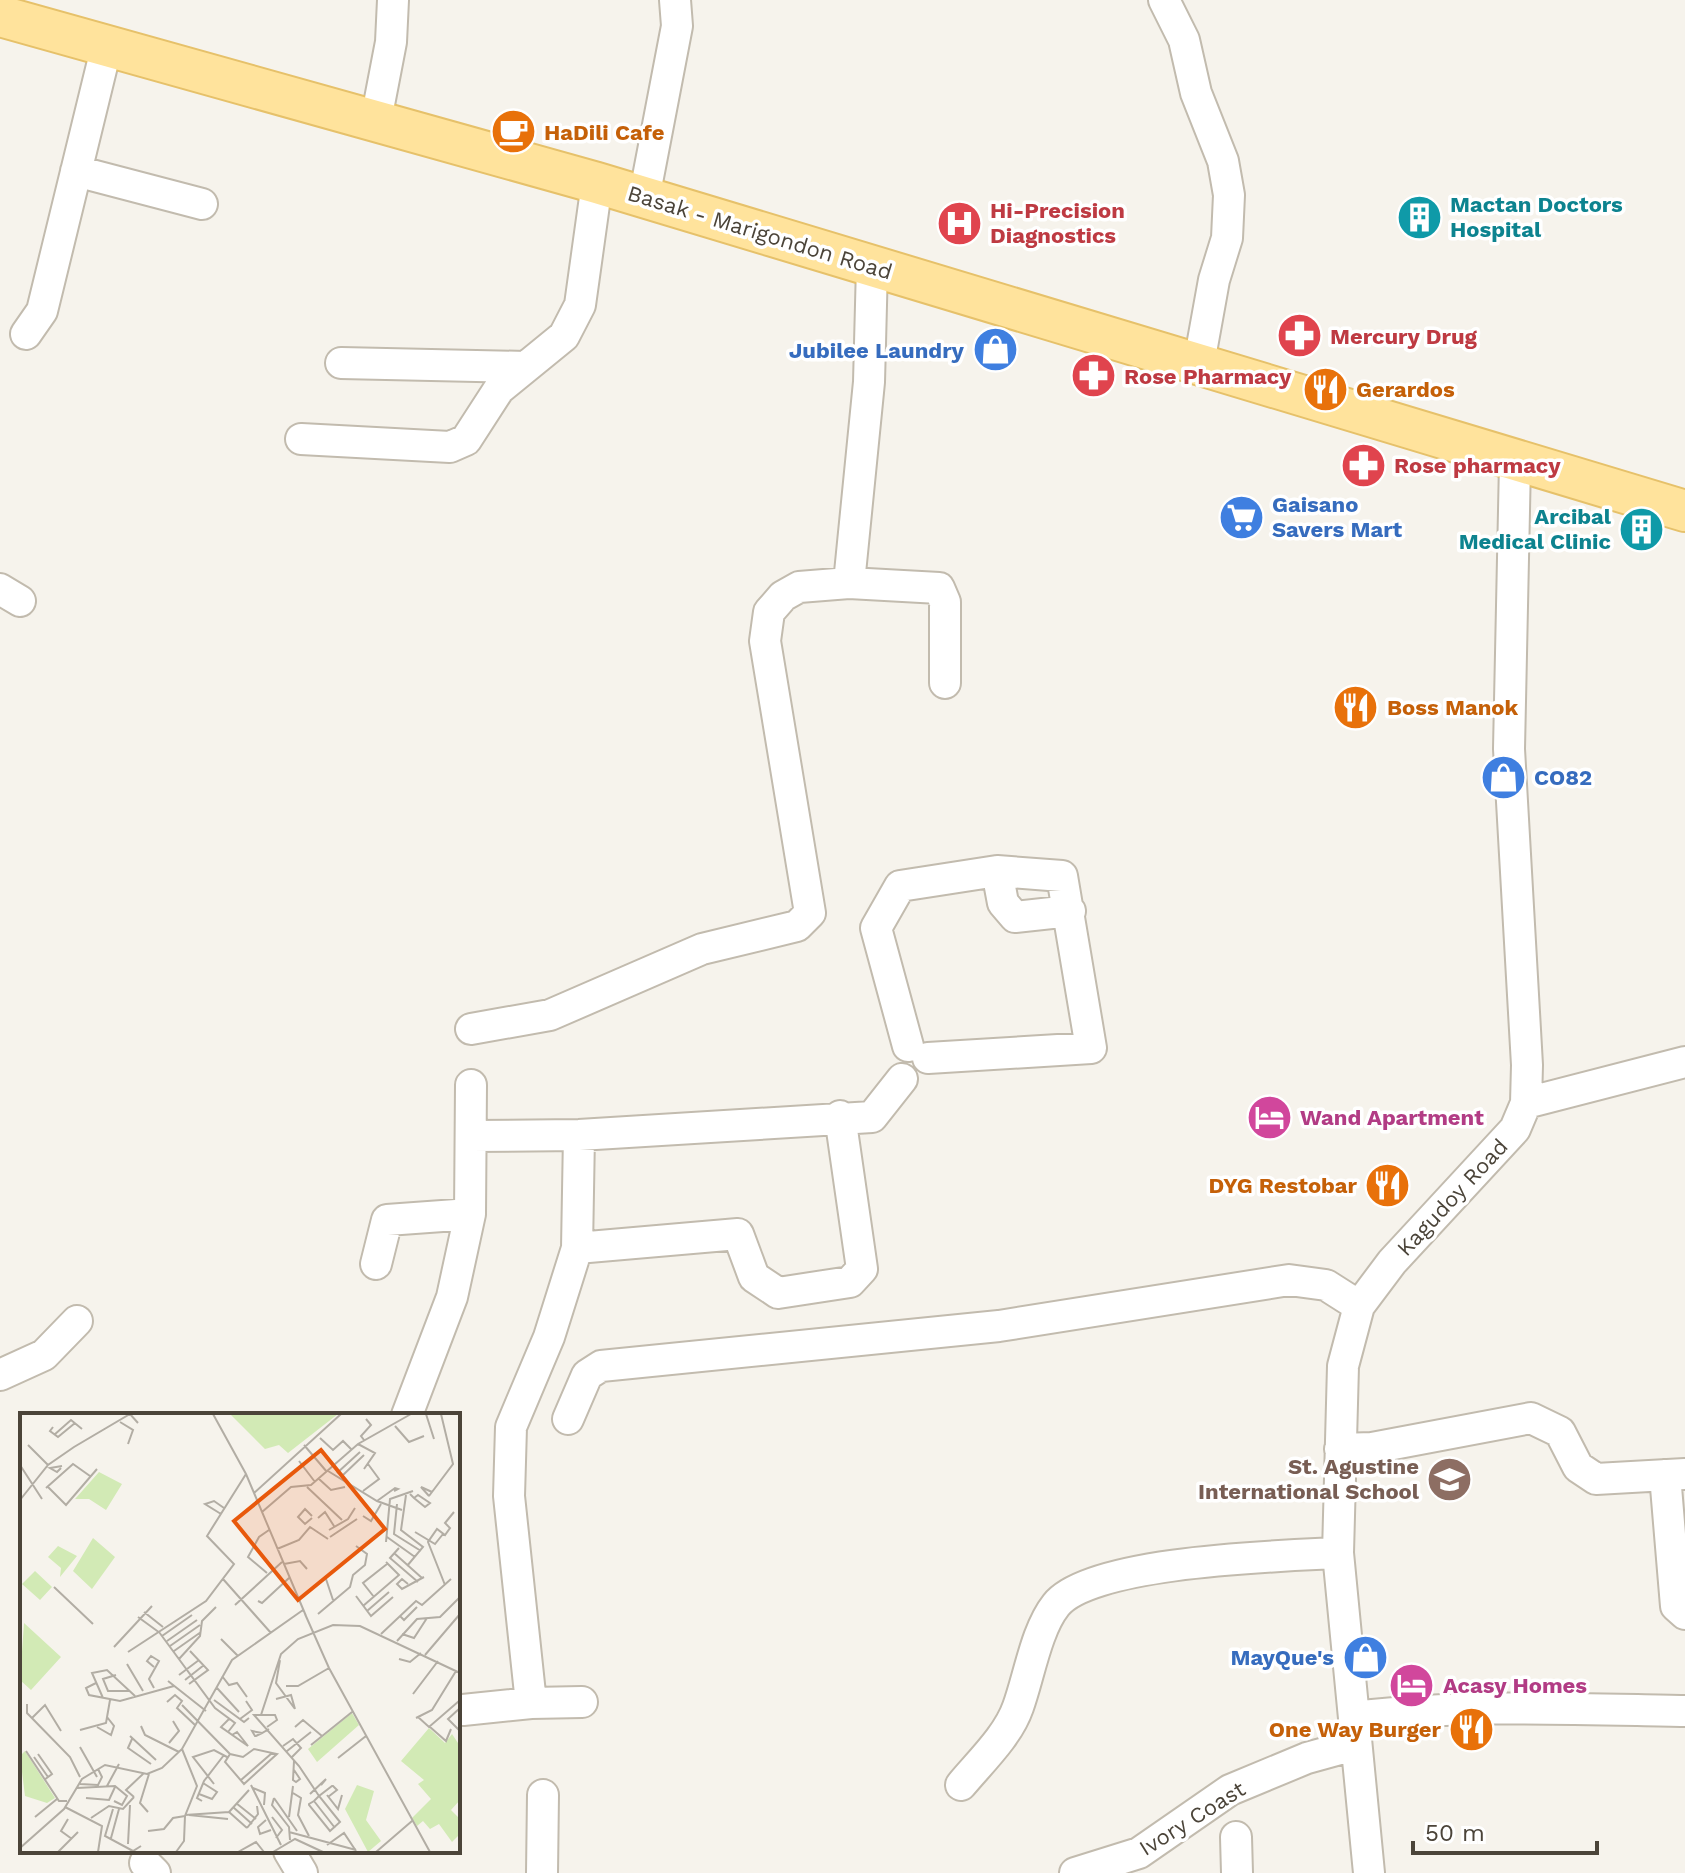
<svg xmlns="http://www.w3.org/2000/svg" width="1685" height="1873" viewBox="0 0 1685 1873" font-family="'Work Sans',sans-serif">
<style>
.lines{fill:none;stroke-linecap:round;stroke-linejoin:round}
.minor-casing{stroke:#c2bbae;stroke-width:34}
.major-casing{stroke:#e6c16a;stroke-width:44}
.minor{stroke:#fff;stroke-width:30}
.major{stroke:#ffe39c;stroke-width:40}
.labels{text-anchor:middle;stroke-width:7;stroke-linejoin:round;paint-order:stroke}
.food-label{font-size:22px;font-weight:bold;fill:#c56008;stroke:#fff;text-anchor:start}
.culture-label{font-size:22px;font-weight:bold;fill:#0d838f;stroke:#fff;text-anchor:start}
.health-label{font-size:22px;font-weight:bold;fill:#be3a42;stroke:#fff;text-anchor:start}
.street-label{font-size:22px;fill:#4b4439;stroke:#fff}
.shop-label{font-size:22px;font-weight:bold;fill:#366cbe;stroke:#fff;text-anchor:end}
.hotel-label{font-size:22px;font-weight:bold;fill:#b23c85;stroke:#fff;text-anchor:start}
.education-label{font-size:22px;font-weight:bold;fill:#785e54;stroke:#fff;text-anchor:end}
.inset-road{fill:none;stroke:#b2ada4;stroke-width:2}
.view{fill:#e8590c;fill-opacity:0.15;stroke:#e8590c;stroke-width:4}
.inset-edge{fill:none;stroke:#4b4439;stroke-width:4}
</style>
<rect width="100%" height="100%" fill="#f6f3ec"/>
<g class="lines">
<defs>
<path id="minor" d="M1164,0L1184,40L1196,93L1223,161L1229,195L1227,238L1214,280L1199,363
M376,120L391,42L393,0
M76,171L202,204
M644,198L677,26L675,0
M26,334L42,311L107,45
M341,363L526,367
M301,439L450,447L466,440L499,389L564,336L580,305L597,183
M849,583L869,382L872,266
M0,589L20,601
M997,871L1003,903L1015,917L1070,911
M471,1029L550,1015L702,949L797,926L810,913L765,641L769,612L783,596L799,587L849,583L939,588L945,602V683
M908,1046L876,928L900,886L997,871L1062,876L1091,1048L928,1058
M1526,1103L1685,1062
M579,1135L577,1248L549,1337L511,1427L509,1496L531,1703L582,1702
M471,1136L579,1135L872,1117L902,1079
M577,1248L738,1234L754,1277L778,1293L850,1282L862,1269L840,1116
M376,1264L387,1220L470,1214
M0,1375L44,1355L77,1321
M407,1415L452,1297L470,1214L471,1085
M568,1419L587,1375L601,1366L999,1326L1289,1280L1326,1285L1359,1306
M1340,1449L1372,1448L1531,1418L1560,1432L1578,1467L1596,1479L1685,1474
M1665,1475L1676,1606L1685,1614
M463,1710L531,1703
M1354,1717C1464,1704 1574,1709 1685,1711
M961,1785C980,1762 1008,1736 1018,1707C1029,1677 1036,1630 1056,1605C1090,1561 1281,1556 1338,1553
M1236,1837L1237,1873
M289,1851L302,1873
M145,1863L155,1873
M542,1873L543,1795
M1075,1873L1139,1853L1230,1790L1307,1758L1354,1745
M1369,1873L1338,1553L1343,1366L1359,1306L1392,1262L1515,1129L1526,1103L1527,1065L1509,749L1515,463"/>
<path id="major" d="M0,16L597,183L1685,511"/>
</defs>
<use href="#minor" class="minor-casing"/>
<use href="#major" class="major-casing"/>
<use href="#minor" class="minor"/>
<use href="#major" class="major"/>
</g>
<defs>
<symbol id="cafe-disc" viewBox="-11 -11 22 22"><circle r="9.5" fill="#e8710a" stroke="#fff"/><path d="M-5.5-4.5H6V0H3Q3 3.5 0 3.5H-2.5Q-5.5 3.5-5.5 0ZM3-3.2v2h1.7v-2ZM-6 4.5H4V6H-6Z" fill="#fff"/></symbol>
<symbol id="building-disc" viewBox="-11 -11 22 22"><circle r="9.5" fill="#0f9aa8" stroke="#fff"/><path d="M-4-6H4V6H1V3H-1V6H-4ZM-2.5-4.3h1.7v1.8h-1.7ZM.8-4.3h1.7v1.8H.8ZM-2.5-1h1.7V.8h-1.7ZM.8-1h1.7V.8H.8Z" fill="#fff"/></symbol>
<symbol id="hospital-disc" viewBox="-11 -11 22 22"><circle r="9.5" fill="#e0444e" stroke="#fff"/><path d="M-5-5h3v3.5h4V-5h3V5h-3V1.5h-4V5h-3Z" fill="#fff"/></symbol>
<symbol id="pharmacy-disc" viewBox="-11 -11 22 22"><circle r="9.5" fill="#e0444e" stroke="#fff"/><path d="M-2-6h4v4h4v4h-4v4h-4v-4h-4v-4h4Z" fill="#fff"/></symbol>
<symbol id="shop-disc" viewBox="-11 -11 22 22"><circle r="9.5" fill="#3f7fe0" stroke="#fff"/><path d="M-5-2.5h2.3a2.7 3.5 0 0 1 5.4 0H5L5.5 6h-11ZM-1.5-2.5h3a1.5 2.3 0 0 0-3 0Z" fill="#fff"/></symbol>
<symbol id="restaurant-disc" viewBox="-11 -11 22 22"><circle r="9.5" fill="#e8710a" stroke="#fff"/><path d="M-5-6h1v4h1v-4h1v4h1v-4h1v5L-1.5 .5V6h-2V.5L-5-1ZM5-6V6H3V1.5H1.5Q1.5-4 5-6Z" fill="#fff"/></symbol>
<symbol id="supermarket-disc" viewBox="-11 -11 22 22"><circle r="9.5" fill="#3f7fe0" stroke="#fff"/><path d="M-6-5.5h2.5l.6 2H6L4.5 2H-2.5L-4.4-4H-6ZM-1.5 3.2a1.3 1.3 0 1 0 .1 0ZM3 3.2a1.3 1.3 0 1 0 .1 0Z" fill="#fff"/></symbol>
<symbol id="hotel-disc" viewBox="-11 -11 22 22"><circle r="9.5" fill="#d1479c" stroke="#fff"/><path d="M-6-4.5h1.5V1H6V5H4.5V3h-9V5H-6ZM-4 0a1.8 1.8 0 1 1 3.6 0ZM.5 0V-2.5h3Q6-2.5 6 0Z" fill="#fff"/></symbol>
<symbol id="school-disc" viewBox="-11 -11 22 22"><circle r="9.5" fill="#8d6e63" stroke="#fff"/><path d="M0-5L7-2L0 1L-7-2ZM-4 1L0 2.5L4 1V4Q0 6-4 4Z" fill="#fff"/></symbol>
</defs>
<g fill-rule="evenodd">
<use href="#cafe-disc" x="488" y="106" width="51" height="51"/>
<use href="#building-disc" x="1394" y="192" width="51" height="51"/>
<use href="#hospital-disc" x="934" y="198" width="51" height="51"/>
<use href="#pharmacy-disc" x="1274" y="310" width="51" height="51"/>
<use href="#shop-disc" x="970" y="324" width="51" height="51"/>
<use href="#pharmacy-disc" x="1068" y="350" width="51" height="51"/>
<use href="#restaurant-disc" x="1300" y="364" width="51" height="51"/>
<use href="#pharmacy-disc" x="1338" y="440" width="51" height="51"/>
<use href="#supermarket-disc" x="1216" y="492" width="51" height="51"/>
<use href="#building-disc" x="1616" y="504" width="51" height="51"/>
<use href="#restaurant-disc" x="1330" y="682" width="51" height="51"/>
<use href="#shop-disc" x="1478" y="752" width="51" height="51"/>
<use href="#hotel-disc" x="1244" y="1092" width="51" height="51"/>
<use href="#restaurant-disc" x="1362" y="1160" width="51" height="51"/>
<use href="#school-disc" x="1424" y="1454" width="51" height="51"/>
<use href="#shop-disc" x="1340" y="1632" width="51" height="51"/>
<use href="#hotel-disc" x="1386" y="1660" width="51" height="51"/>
<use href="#restaurant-disc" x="1446" y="1704" width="51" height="51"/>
</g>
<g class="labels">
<g class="food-label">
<text x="544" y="140">HaDili Cafe</text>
<text x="1356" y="397">Gerardos</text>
<text x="1387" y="715">Boss Manok</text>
<text x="1357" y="1193" text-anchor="end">DYG Restobar</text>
<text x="1441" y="1737" text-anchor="end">One Way Burger</text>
</g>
<g class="culture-label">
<text x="1450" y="212">Mactan Doctors<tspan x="1450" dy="25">Hospital</tspan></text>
<text x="1611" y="524" text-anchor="end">Arcibal<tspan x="1611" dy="25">Medical Clinic</tspan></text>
</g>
<g class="health-label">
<text x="990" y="218">Hi-Precision<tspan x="990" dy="25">Diagnostics</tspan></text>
<text x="1330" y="344">Mercury Drug</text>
<text x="1124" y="384">Rose Pharmacy</text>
<text x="1394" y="473">Rose pharmacy</text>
</g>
<g class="street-label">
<text transform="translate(760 232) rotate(17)" y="8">Basak - Marigondon Road</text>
<text transform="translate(1452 1197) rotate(-47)" y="8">Kagudoy Road</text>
<text transform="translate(1192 1818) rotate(-32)" y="8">Ivory Coast</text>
</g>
<g class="shop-label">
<text x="964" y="358">Jubilee Laundry</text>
<text x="1272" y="512" text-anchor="start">Gaisano<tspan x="1272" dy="25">Savers Mart</tspan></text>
<text x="1534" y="785" text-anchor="start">CO82</text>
<text x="1334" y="1665">MayQue's</text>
</g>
<g class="hotel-label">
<text x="1300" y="1125">Wand Apartment</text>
<text x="1443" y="1693">Acasy Homes</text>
</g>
<g class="education-label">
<text x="1419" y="1474">St. Agustine<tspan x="1419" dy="25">International School</tspan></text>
</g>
</g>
<g transform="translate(20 1413)">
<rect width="440" height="440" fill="#f6f3ec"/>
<path d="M210,1H318L268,40L259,32L245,36ZM79,59L102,71L86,97L69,86H55ZM73,125L95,144L72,176L53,158ZM38,133L57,143L40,164L41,155L28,144ZM15,158L32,174L20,187L2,171ZM4,210L41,244L11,277L0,267ZM332,300L339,312L297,349L288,336ZM409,315L425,330L432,321L440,333V387L431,397L440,406V421L432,429L419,411L410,416L403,408L397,413L392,405L411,386L398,371L404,367L381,348ZM5,338L35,385L27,390L5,383L0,343ZM337,372L354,378L346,407L361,428L348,439L325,396Z" fill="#d2eab5"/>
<path class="inset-road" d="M193,1L226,61L286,203M406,1L414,26M100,9L113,17L108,31M375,13L389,29L404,23M33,14L30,18L38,24L55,10M34,22L51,7L62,16M300,25L313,37L323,28L331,36M344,27L341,23L351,12L346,6M338,31L355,40L344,56M8,32L28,52M284,32L307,59M279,48L295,69M0,52L22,86M41,55L37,59L30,55L42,53M308,58L357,88L382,97M317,60L340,39M323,62L344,42M299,66L311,77L325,74M28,74L46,92L77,56M287,74L322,107M26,75L53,51L70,63M343,78L359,66L348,51M234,80L321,1M390,81L394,85L405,94L410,90L398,82L394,85M386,82L381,117L403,134L387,153M409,83L433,51L421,1M409,83L401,74L412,79M0,87L28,52L54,34L110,1L118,10M357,88L375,75L378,76L374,78M377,91L374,121L401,138M242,99L271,74L291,72L338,31L391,1M201,101L185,91L194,88L204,95M292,103L285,96L278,104L285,111L292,105M343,103L351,108L361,91M298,105L305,99L314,113M309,117L328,106L335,95M395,119L415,131L423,121M310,124L337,106M367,124L395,144M366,129L370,86L393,78M379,135L370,145L398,169M257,136L279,127L290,114L308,126M374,140L402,165M264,151L280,148L287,156M247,160L228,144L239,124L249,117M305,163L313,187M203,166L251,220M388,171L382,166L377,171L382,176L404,164M425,172L408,129L417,116L425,122L430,115L425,110L434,99M34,174L73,211M336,183L351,203L373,184M354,184L343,170L367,151M238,188L242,190L269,165M215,192L262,149M343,193L379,162L366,149M347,198L369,179M124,199L143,214M285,201L309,255L410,439M298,201L330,174L333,162L345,152L347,141L336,133M380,203L384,207L397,194M118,204L140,220M139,219L195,295L215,310L208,319M361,221L396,188L402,192L431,166M382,221L394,225L407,205M142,223L172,202M201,226L218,243M147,228L177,207M377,228L397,206L420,204L440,184M150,233L180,212M94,234L132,193M154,238L181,219M108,239L186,188L214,151L187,123L226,61M405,242L440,201M159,246L180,223L182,208L196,194M379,246L390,249L401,240M260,247L256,270L275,296M107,251L123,278M134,254L127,248L131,243L139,248L129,266L134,275M96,262L83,266L88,278H109M159,262L179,247M202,263L209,272L217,270L227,284M165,267L184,252M148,268L186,298M76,270L66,275L69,282L100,288L154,273M169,271L188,257L170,238M266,273H278L309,255M197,275L219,299M393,281L418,248M83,285L72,260L87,257L115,283M256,286L271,282L275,296M194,287L224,309L229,305M147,289L155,282L162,288L157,295L175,312M7,291V300L50,344L60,364M162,292L210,341L223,344L234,336L257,341L224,371L205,349L210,341M440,295L428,306L440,318M241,302L261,241L278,226L313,212L340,213L440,260M398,304L409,314L439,288M12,305L25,292L41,318M396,305L412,297L436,258M209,306L201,314L228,333L217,319L212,322M220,306L232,297L226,288M121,313L125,322L159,339M77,314L91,322L94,313L87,304M247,314L257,307L255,302H234L279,353L299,383L320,409L310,418L289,392V391L294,388L299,383L312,373H313L317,377L308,384M275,314L283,307L302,323M410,314L426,328L431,316M60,317L86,310L90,287M242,320L232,318L235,323H236L242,320L249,316M110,323L136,347M112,326L108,335L131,351M149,330L159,318L153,308M291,332L332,299M263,333L273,326L281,335L272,344M60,334L77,364M6,338L39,388H47M267,338L291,319M18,341L32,361L24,367M14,344L28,364M318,345L346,323M274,357L280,366L276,369L273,367L274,348M221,367L252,340M60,371L78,372L82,364L78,356M194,371L173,344L194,337L207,344M231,372L261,432M87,373L99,351M57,375L95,373L107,383L102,392L94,388M233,375L245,380L244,392M273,380L281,385L278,402L289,423M179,381L192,386L197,379L183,370M290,381L306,366L301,372M307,382L318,396L322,382M114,384L106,377L124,360M66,385L89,387L95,374M254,385L252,392L269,414L270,427M254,385L277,418M182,388L177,385L184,368L204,342M294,388L315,415M216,390L236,406M45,394L82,413L78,439M213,394L232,411M93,396L85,423L113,438L121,433M128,399L120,390L129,361M209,399L229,377M209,399L227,415M165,402L209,399M169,402L208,406M15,404L37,386M252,404L262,417L256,425M269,404L273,373M71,405L89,393L103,396L114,384M48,406L41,418L52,426M246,407L238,414L240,421L251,417M227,415L238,401L237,393M128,418L144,416L153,405L165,403M269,419L336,437M91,425L99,396M108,431L110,392M307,432L324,420L336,438M0,435L44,396L62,366L85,352L127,361L142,355L162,336L212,247L283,197M38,439L58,419M156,439L164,428L165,403L177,373L162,336M218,439L236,429L244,439M253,439L275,426L303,439M356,439L392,408"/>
<path class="view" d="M301,37L365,116L278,187L214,108Z"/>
<rect width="440" height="440" class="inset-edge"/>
</g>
<path d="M1413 1841v12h184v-12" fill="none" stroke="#4b4439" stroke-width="4"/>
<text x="1425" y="1841" font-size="24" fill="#4b4439" stroke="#ffffff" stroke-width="6" paint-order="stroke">50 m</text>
</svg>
